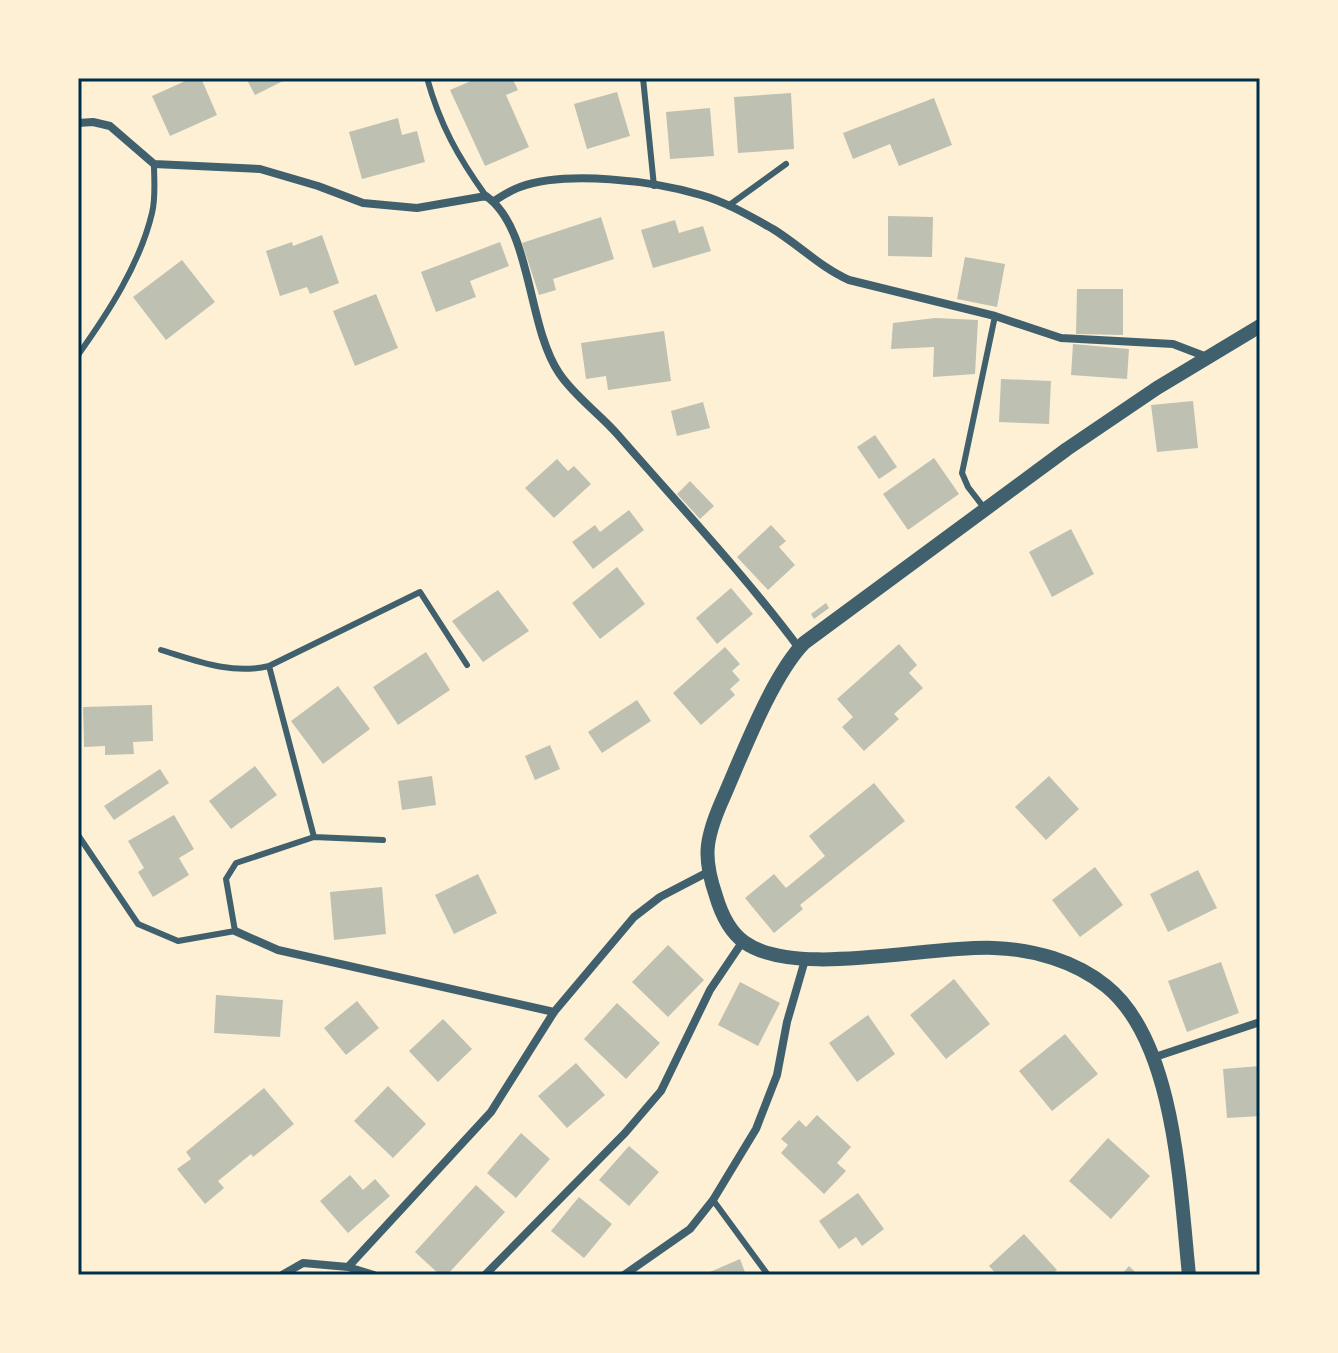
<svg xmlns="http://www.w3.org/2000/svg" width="1338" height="1353" viewBox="0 0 1338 1353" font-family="Overpass,sans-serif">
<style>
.building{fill:#bec0b2}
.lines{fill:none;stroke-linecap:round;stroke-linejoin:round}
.service{stroke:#3f606c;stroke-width:6}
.minor{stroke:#3f606c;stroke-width:8}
.tertiary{stroke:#3f606c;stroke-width:14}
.neatline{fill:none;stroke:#003049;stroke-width:3}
</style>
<rect width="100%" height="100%" fill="#fdf0d5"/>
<path class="building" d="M192,78H201L217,115L170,136L152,96Z
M246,78H289L255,95Z
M478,78H512L518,90L506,95L529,147L485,166L450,90Z
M617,92L630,136L587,149L574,104Z
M791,93L794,149L738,153L734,97Z
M934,98L952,145L899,166L890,144L853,159L843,133Z
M710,108L714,156L670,159L666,112Z
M398,118L402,135L417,131L425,162L362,179L349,132Z
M888,216L933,217L932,257L888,256Z
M601,217L614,259L553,279L556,290L539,295L522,243Z
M675,220L679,233L703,226L711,251L653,268L641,230Z
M322,235L339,283L310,294L307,287L280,296L266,251L292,242L293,246Z
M500,242L509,266L470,281L476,297L436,312L421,272Z
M965,257L1005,264L997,307L957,299Z
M182,260L215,302L166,340L133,297Z
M1077,289H1123V335L1076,334Z
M376,294L398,348L355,366L333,311Z
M935,318L978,320L975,374L933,377L934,347L891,349L893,323Z
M664,331L671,381L608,390L606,376L586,379L581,343Z
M1073,344L1129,349L1127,379L1071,375Z
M1001,379L1051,381L1049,424L999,422Z
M1193,401L1198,448L1157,452L1151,405Z
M703,402L710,428L677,436L671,411Z
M875,435L897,467L879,479L857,447Z
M934,458L959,494L908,530L883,494Z
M557,459L568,471L574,466L591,484L554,518L525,488Z
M690,481L714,506L700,519L677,494Z
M629,510L644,530L593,569L572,542L595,525L600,532Z
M771,525L786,541L779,547L795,565L768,590L737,557Z
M1071,529L1094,574L1052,597L1029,552Z
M617,567L645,604L600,639L572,603Z
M731,588L753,614L717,644L696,618Z
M498,590L529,631L483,662L452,621Z
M826,603L829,608L814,619L811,614Z
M899,644L917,665L909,673L923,688L894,714L899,719L864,751L842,727L853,717L837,699Z
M725,647L740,664L732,671L740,680L730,689L735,695L701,725L673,693Z
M426,652L450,690L398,725L373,687Z
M338,686L370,729L323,764L291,721Z
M637,700L651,721L602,753L588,732Z
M152,705L153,741L133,742L134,754L105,755V746L84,747L83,707Z
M550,745L560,769L535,780L525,756Z
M255,766L277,795L231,829L209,801Z
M160,769L169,783L114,820L104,806Z
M432,776L436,805L402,810L398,781Z
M1049,776L1079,809L1046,840L1015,807Z
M874,783L905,821L800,905L803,909L774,933L745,898L774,874L786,888L825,856L809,836Z
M174,815L194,849L179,858L189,875L153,897L138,872L144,868L128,841Z
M1095,867L1123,905L1080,937L1052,900Z
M1198,870L1217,908L1168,932L1150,894Z
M478,874L497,913L454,934L435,895Z
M382,887L386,934L334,940L330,892Z
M668,945L704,980L668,1017L632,982Z
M1221,962L1239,1013L1187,1032L1168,981Z
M954,979L990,1024L946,1059L910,1015Z
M740,982L780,1003L758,1046L718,1025Z
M216,995L283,1000L280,1037L214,1033Z
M357,1001L379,1028L346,1055L324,1028Z
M617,1003L660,1043L626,1079L584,1039Z
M868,1015L895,1054L857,1082L829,1043Z
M443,1019L472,1049L438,1082L409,1051Z
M1065,1034L1098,1074L1052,1111L1019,1071Z
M576,1063L605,1095L567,1128L538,1096Z
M1260,1066V1116L1227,1118L1223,1069Z
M388,1086L426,1124L393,1158L354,1121Z
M264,1088L294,1124L253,1157L251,1154L218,1181L224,1188L205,1204L177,1169L191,1159L186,1152Z
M817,1115L851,1147L837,1163L846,1171L824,1194L781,1153L788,1145L781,1139L799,1120L806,1127Z
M521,1133L550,1159L516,1198L487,1173Z
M1108,1138L1150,1176L1111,1219L1069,1181Z
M629,1146L659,1172L629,1206L599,1180Z
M350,1175L363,1190L375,1179L390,1196L348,1233L320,1201Z
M476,1185L505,1212L447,1275H440L415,1252Z
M858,1193L884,1229L862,1246L856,1237L839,1249L819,1221Z
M579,1197L612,1224L584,1258L551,1231Z
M1024,1234L1057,1270L1051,1275H997L989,1266Z
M740,1259L746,1275H703Z
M1129,1266L1138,1275H1121Z"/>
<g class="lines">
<path class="service" d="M427,78C440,125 458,157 486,196
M643,78L654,186
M728,206L786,164
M78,355C108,313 140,264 152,213C156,198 154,180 154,164
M985,509L968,487L962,473L995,316
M161,650C197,661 231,675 269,666
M78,835L138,924L178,941L235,931L226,879L236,863L314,837L269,666L420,592L467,665
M314,837L383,840
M713,1200L768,1275"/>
<path class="minor" d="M78,123L93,122L110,126L154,164L260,169L318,186L363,203L417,208L486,196C532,228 527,326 559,373C574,396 600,414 618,435C679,505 743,573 799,648
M494,201C502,196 511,190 520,187C567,170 654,181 701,195C726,202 750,216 773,229C799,245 820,267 849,280L995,316L1061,338L1173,344L1207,357
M235,931L278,950L554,1012
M1155,1057L1260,1022
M348,1267L374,1275
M282,1275L303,1263L348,1267L491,1112L554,1012L634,917L660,897L708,872
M485,1275L625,1133L661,1091L710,990L743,941
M624,1275L690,1229L713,1200L756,1129L777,1075L787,1022L805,960"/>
<path class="tertiary" d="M1189,1275C1180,1191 1176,1042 1106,986C1075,961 1033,949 994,948C928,945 796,979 744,942C729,931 721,913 716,896C703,858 705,840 721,803C741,758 771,677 804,643L1067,449L1157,388L1260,326"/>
</g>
<rect width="1338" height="1353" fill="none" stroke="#fdf0d5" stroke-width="160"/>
<rect x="80" y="80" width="1178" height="1193" class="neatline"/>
</svg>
